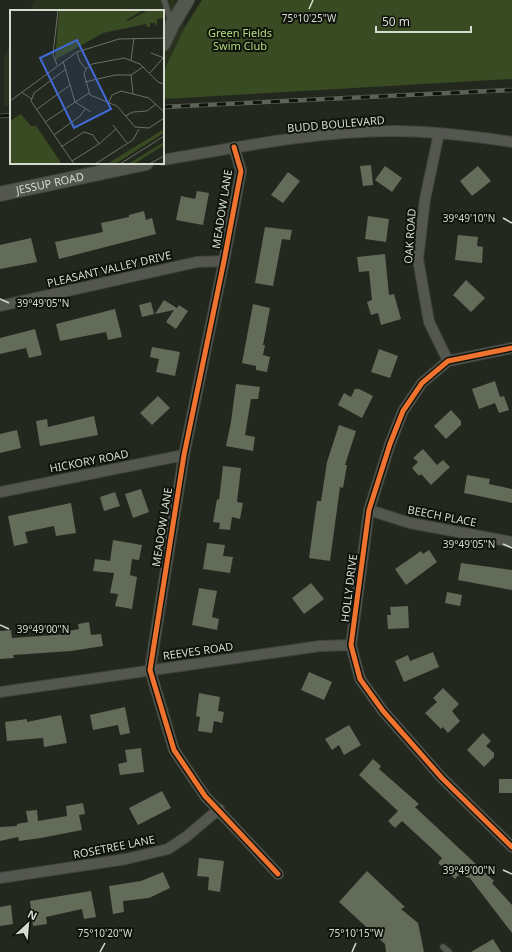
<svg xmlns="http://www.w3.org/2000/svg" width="512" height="952" viewBox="0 0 512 952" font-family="'Noto Sans',sans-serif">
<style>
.built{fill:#2a331e}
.green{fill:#394b22}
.building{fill:#636b59}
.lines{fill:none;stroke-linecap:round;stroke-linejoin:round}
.lane-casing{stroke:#41443d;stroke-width:7}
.street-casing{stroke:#41443d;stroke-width:12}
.secondary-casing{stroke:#41443d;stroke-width:16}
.lane{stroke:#54574f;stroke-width:5}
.street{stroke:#54574f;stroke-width:10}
.secondary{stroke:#54574f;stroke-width:14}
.rail-casing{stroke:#5e615a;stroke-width:4.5}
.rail{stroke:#0f130b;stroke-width:3;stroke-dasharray:9;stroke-linecap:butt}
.cycleway-casing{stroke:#0f130b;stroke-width:8}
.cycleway{stroke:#ef722f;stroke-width:5}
.ticks{fill:none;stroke:#d6dbd0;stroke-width:1.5}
.labels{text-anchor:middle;stroke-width:4;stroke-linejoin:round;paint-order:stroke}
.park-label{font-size:11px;fill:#b4de7e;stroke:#0f130b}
.street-label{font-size:11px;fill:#d6dbd0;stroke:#0f130b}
.inset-road{fill:none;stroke:#6b7065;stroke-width:1}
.view{fill:#426ad6;fill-opacity:0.15;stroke:#426ad6;stroke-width:2}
.inset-edge{fill:none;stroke:#d6dbd0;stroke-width:2}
.ticks-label{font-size:10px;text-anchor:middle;fill:#d6dbd0;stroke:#0f130b;stroke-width:4;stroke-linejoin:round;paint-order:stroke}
</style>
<rect width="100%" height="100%" fill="#23281e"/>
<path class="built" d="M35,0H175L185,27L163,73V11H29Z
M11,45V106H4V58Z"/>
<path class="green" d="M202,0H512V79L163,99V73L185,27Z"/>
<path class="building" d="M371,165L373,185L363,186L360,166Z
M385,166L402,178L392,192L375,180Z
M478,166L491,181L472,196L460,181Z
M288,172L300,181L283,203L271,195Z
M197,191L209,193L203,225L176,220L181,196L195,199Z
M144,211L146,220L152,218L156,234L59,259L55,242L103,232L101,223L129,217V215Z
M368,216L389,219L386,242L365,239Z
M265,227L292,230L290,240L282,239L273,286L255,283Z
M458,235L478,237L477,246L483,247L482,263L455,260Z
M31,238L37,262L0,269V245Z
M385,254L389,295L394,294L401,319L381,325L378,313L371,315L367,302L372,300L369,271L359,272L357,257Z
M466,280L485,298L471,312L453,295Z
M164,300L177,308L179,305L188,311L176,329L166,322L174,310L155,314Z
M151,302L154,314L142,317L139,305Z
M253,304L270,308L263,345H265L263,355L270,357L267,372L256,370V366L242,363Z
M115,309L122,337L108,340L106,332L60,341L56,324Z
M35,329L42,355L29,358L26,348L0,354V338Z
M152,347L180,352L175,376L156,372L159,359L150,357Z
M379,349L398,356L390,378L371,372Z
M495,381L500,397L504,396L509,410L499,413L495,403L479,409L472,389Z
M236,384L260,387L258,399H251L245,435L255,437L253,451L226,446L231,422Z
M355,389H359L373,396L362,418L338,405L344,393L351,397Z
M158,396L170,408L152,425L140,413Z
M451,410L461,421V425L446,439L434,426Z
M94,416L98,435L40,446L36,421L47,419L48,427Z
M339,425L356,431L345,465H347L343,488L340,487L330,561L309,558L317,501H321L327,462Z
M17,430L21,448L0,453V434Z
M423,449L437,465L443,460L450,467L431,485L421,474L419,476L412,468L418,462L413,458Z
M223,466L241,468L237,502L243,503L240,519L232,517L230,530L219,529L220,523L213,522L217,499L219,500Z
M467,475L490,479L489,484L512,489V503L464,493Z
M141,489L149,512L133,518L125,494Z
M115,492L120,506L104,511L100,497Z
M71,503L76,533L56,536L54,526L25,532L28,543L14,546L8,516Z
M113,540L142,545L139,560L132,559L130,575L137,577L132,609L115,606L118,594L110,593L114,573L93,571L95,559L110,561Z
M207,543L225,545L223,556L233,557L230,573L203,569Z
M429,550L437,562L406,585L395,569L421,551L423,554Z
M461,563L512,570V590L458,580Z
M311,583L324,599L304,614L292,598Z
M199,588L217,591L212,617L219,619L217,630L192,625Z
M447,592L462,595L460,606L445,603Z
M408,606L409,628L388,629L387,615H391L390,607Z
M89,622L91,635L101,634L103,646L71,651L13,655L14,658L0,659V631L11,630L12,638L69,634L68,631L79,629L78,624Z
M433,652L439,667L404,682L395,661L408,655L410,661Z
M309,672L332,682L324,700L301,690Z
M443,688L459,704L452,711L460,721L448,733L443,727L441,729L425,713L437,702L433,698Z
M199,693L220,697L218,711L224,712L222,723L214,721L212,733L198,731L200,717L196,716Z
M125,707L130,733L120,735L118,725L93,730L90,715Z
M61,715L67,743L44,747L43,738L7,741L5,722L27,719V722Z
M349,725L361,745L344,755L339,745L332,750L325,739Z
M483,733L491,741L486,746L494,753V757L484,767L467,750Z
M141,748L144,772L120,775L118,764L127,762L125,750Z
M373,759L381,766L379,769L419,804L415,807L494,881L492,883L512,905V933L469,877L467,878L461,872L455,879L438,863L442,858L402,821L395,828L388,821L398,811L359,775Z
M499,779H512V793H499Z
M162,791L171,808L138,825L129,808Z
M83,803L85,814L79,815L82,830L41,838L19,841L18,837L0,841V827L17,826V824L28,822L26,811L37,810L38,821L67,816L66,806Z
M199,858L224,861L220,892L208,890L209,877L197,876Z
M367,871L405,907L401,909L418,923L424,952H386L385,944L339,902Z
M163,872L170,888L149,898L123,901L124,912L113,914L109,886L141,881Z
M91,891L96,917L84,919L82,909L46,917L47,924L33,926L30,901Z
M11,905L13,924L0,926V907Z
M493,939L501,952H471Z"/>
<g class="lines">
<defs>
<path id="lane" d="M164,0L171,22
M443,947L449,952"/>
<path id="street" d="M439,133L425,199L418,259L429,322L448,361
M234,147L241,171L224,261L184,455L150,670L174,750L205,796L278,874
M163,160C239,147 317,131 394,131C434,131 473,136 512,142
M0,306L197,262L224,261
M512,348L448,361L422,383L403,411L390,444L369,510L351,645L360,679L383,711L442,778L512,847
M0,492L184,455
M369,510L410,523L512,542
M0,692L320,646L351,645
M0,878L126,859L168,849L186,837L219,809"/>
<g id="secondary">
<path d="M163,44L172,25L187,0"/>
<path id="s1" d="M0,194L146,163"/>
</g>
</defs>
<use href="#lane" class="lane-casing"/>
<use href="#street" class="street-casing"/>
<use href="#secondary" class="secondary-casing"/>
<use href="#lane" class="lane"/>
<use href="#street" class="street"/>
<use href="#secondary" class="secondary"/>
<defs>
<path id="rail" d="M163,107L512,90
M0,116L11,115"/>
</defs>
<use href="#rail" class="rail-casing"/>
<use href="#rail" class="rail"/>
<defs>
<path id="cycleway" d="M234,147L241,171L224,261L184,455L150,670L174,750L205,796L278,874
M512,348L448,361L422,383L403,411L390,444L369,510L351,645L360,679L383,711L442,778L512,847"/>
</defs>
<use href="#cycleway" class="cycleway-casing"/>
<use href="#cycleway" class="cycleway"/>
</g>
<path class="ticks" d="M309,9L313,0M503,218L512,223M0,299L9,303M503,544L512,548M0,625L9,629M503,870L512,874M100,952L105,943M352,952L356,943"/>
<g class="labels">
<g class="park-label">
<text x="240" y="37">Green Fields<tspan x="240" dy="13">Swim Club</tspan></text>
</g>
<g class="street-label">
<text transform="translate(336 124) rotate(-5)" y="4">BUDD BOULEVARD</text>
<text dy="4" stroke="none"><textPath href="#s1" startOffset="51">JESSUP ROAD</textPath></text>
<text transform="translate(222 209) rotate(-81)" y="4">MEADOW LANE</text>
<text transform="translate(410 236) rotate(-86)" y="4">OAK ROAD</text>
<text transform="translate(109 269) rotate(-13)" y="4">PLEASANT VALLEY DRIVE</text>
<text transform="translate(89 461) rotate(-11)" y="4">HICKORY ROAD</text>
<text transform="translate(442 516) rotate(11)" y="4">BEECH PLACE</text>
<text transform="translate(162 527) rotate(-81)" y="4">MEADOW LANE</text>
<text transform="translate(349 588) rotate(-83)" y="4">HOLLY DRIVE</text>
<text transform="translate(198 651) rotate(-8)" y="4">REEVES ROAD</text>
<text transform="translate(114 847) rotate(-11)" y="4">ROSETREE LANE</text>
</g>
</g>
<g transform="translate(10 10)">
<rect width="154" height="154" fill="#23281e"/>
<path d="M49,0H134L116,10L118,11L138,0H154V8L147,9V17L145,13H140V17H137L136,14L93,23L45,50ZM11,104L21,116H26L52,154H0V111ZM154,119V123L105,154H97ZM154,132V135L124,154H118Z" fill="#394b22"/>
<path class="inset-road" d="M67,43L70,52L76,59M141,43L154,48M121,50L124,28M53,51L65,92L81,102M47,55L43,44L48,0M56,59L24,83L21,91L64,154M139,64L154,47M121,65L123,84M75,72L105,65H121L133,57M154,74L148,72L130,54L114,48L82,54L76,59L74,64L80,85L107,96L125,117L139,118L154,108M11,82L22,89M0,91L67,42L109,29L154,28M99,92L102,85L111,81L139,88L154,102M26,100L60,75M115,106L123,102L137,101L146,94M35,112L79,83M103,115L117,133M44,125L70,106L75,99M51,137L74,122L83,125L89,134M62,151L89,134L106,119M85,154L123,130L129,119M110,154L154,126M139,154L154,146"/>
<path class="view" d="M67,30L101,99L64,118L30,48Z"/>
<rect width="154" height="154" class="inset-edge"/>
</g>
<g class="ticks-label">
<text x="309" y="22">75°10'25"W</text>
<text x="469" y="222">39°49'10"N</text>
<text x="43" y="307">39°49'05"N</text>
<text x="469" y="548">39°49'05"N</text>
<text x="43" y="633">39°49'00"N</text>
<text x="469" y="874">39°49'00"N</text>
<text x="105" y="937">75°10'20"W</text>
<text x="356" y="937">75°10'15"W</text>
</g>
<g transform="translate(28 924) rotate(26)" stroke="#0f130b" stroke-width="3" paint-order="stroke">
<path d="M0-3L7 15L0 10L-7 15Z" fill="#d6dbd0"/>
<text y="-6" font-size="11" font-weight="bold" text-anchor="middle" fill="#d6dbd0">N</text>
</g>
<path d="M376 26v6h95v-6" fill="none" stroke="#d6dbd0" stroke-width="2"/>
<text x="382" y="26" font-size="12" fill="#d6dbd0" stroke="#0f130b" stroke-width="3" paint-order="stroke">50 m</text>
</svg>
